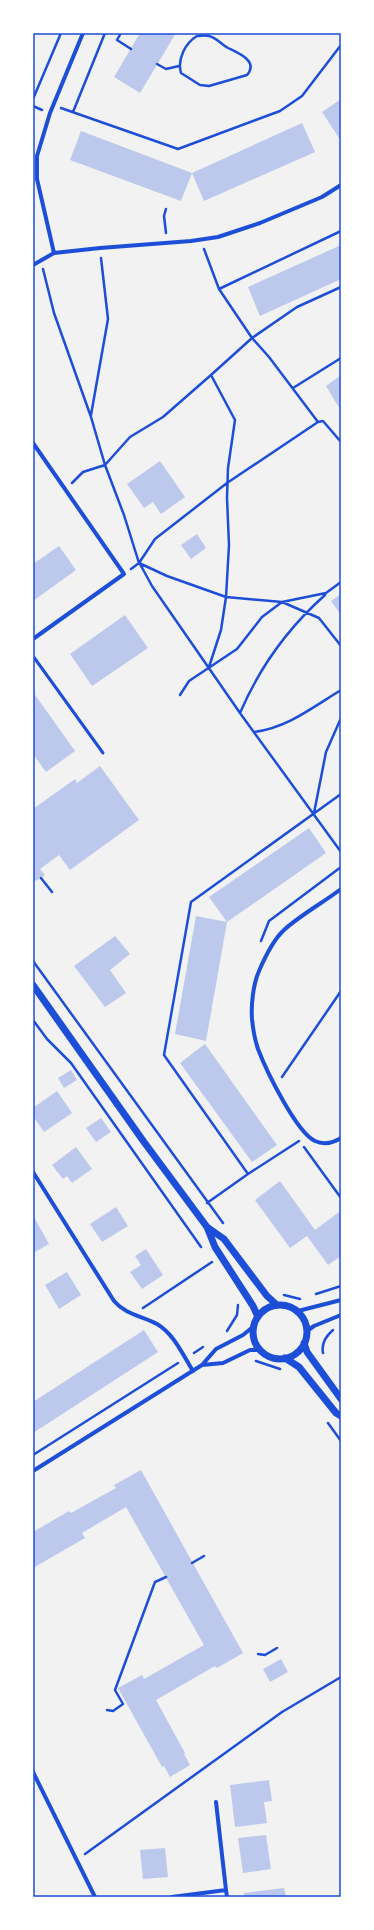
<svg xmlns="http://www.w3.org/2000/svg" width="374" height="1930" viewBox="0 0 374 1930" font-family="'Noto Serif',serif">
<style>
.building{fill:#bdc9ec}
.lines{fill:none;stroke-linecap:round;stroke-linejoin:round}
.path{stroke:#1d4ed8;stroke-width:2.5}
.service{stroke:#1d4ed8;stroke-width:3}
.minor{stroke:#1d4ed8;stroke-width:4}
.tertiary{stroke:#1d4ed8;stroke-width:7}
.neatline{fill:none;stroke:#1d4ed8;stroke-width:1.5}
</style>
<rect width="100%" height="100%" fill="#f2f2f2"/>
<path class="building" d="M140,33H176L140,93L114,77Z
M341,99V136L339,138L322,112Z
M302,123L315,152L204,201L192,173Z
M81,131L192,173L181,201L70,160Z
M341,245V279L260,316L248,287Z
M341,375V411L326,386Z
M160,461L185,497L161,514L153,502L144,508L127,484Z
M197,534L206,548L191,559L181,545Z
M59,546L76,570L33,601V564Z
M341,594V615L331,601Z
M125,615L148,648L92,686L70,654Z
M33,692L75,751L46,772L33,754Z
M100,766L139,820L70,870L59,855L40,869L45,875L36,881L33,877V809L75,779L77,783Z
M309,828L326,853L227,922L209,897Z
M196,916L227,922L206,1041L175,1034Z
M115,936L130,954L110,970L126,993L105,1007L74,966Z
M205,1044L277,1145L252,1162L180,1063Z
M71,1070L77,1080L64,1088L58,1078Z
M57,1091L72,1113L44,1132L33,1116V1108Z
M101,1118L111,1132L96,1142L86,1128Z
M76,1147L92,1169L72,1183L67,1176L63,1179L52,1165Z
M280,1181L315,1230L339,1212L341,1214V1256L328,1265L307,1236L290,1248L255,1200Z
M116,1207L128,1226L102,1242L90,1224Z
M34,1217L49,1244L33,1253V1218Z
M146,1249L163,1275L142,1289L130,1272L141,1265L135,1256Z
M67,1272L81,1295L59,1309L45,1285Z
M144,1330L158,1352L33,1433V1402Z
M141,1470L243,1653L217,1668L215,1666L156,1700L185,1753L184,1754L190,1765L170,1777L164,1766L162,1767L118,1688L142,1675L144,1679L204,1645L126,1507L82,1533L85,1538L33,1568V1532L69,1511L71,1513L116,1488L114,1485Z
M281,1659L288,1672L270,1682L263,1669Z
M269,1780L272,1801L264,1802L267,1823L235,1827L230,1785Z
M266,1835L271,1869L243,1873L238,1838Z
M165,1848L168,1877L143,1879L140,1850Z
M284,1888L286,1897H244V1893Z"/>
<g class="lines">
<path class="path" d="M121,33L117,40L131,49
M197,36C201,36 205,35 209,36C217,38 221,44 228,48C238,53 259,61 247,75L209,86L200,85L181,73C177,60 185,43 197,36Z
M157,64L166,69L179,66
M33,99L61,33
M33,106L42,110
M61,108L178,149L280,111L302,96L341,45
M73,112L105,33
M166,233L164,216L166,209
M204,249L219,289L252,338L269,357L318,422L323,421L341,442
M43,269L54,313L91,417L105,465L124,515L139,563L167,576L226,597L282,602L319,618L341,646
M219,289L341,231
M293,388L341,358
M91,415L108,319L101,258
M72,483L83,472L105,465L130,437L163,417L211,375
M140,564L152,586L240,713L341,852
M131,569L139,563L155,539L227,483L318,422
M209,667L221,630L226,597L229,545L227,498L228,468L235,420L211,375L252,338L297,307L341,287
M180,695L189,681L237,649L262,617L282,602L326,593L341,582
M240,713C260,666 288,628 325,595
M254,732C287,728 313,707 341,690
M314,813L326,752L341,718
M41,878L52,892
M261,941L269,921L341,867
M33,961L223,1223
M33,1020L47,1039L71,1063L201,1247
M282,1077L341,991
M304,1147L341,1198
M248,1174L299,1141
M207,1203L248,1174L164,1055L191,902L341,794
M316,1294L341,1286
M284,1295L300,1299
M143,1308L212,1262
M227,1331L237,1315L238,1305
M194,1353L203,1347
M323,1353C321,1343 326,1336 333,1330
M256,1361L280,1369
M328,1423L341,1441
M33,1455L178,1363
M192,1563L204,1556
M258,1654L265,1655L277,1648
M107,1710L113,1711L123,1704L115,1690L155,1582L166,1577
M85,1854L282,1712L341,1677"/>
<path class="service" d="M33,656L103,753"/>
<path class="minor" d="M54,253L37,179V156L50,113L83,33
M33,265L54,253L100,248L191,241L218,237L260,223L322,197L341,185
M33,443L124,574L33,639
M341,889C324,902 299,916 284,930C273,940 265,957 259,971C253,985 251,1005 252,1019C253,1029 255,1040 258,1049C266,1070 296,1132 315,1141C324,1145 333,1143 341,1138
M33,1172L114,1301C126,1315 143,1316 157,1324C174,1334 183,1355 193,1371
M298,1311L341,1300
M307,1331L314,1326L341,1315
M202,1365L223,1363L250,1350H260
M33,1471L202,1365L216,1349L243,1335L254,1326
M33,1772L95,1897
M216,1802L226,1890
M172,1897L226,1890L227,1897"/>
<path class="tertiary" d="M33,985L144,1142L207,1227L215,1247L253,1306L258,1317
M207,1227L224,1239L267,1296L277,1305
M253 1332a27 27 0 1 1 54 0a27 27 0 1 1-54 0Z
M304,1343L307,1352L341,1399
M285,1358L299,1367L336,1413L341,1416"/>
</g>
<rect width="374" height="1930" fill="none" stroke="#ffffff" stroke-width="68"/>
<rect x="34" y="34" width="306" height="1862" class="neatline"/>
</svg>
